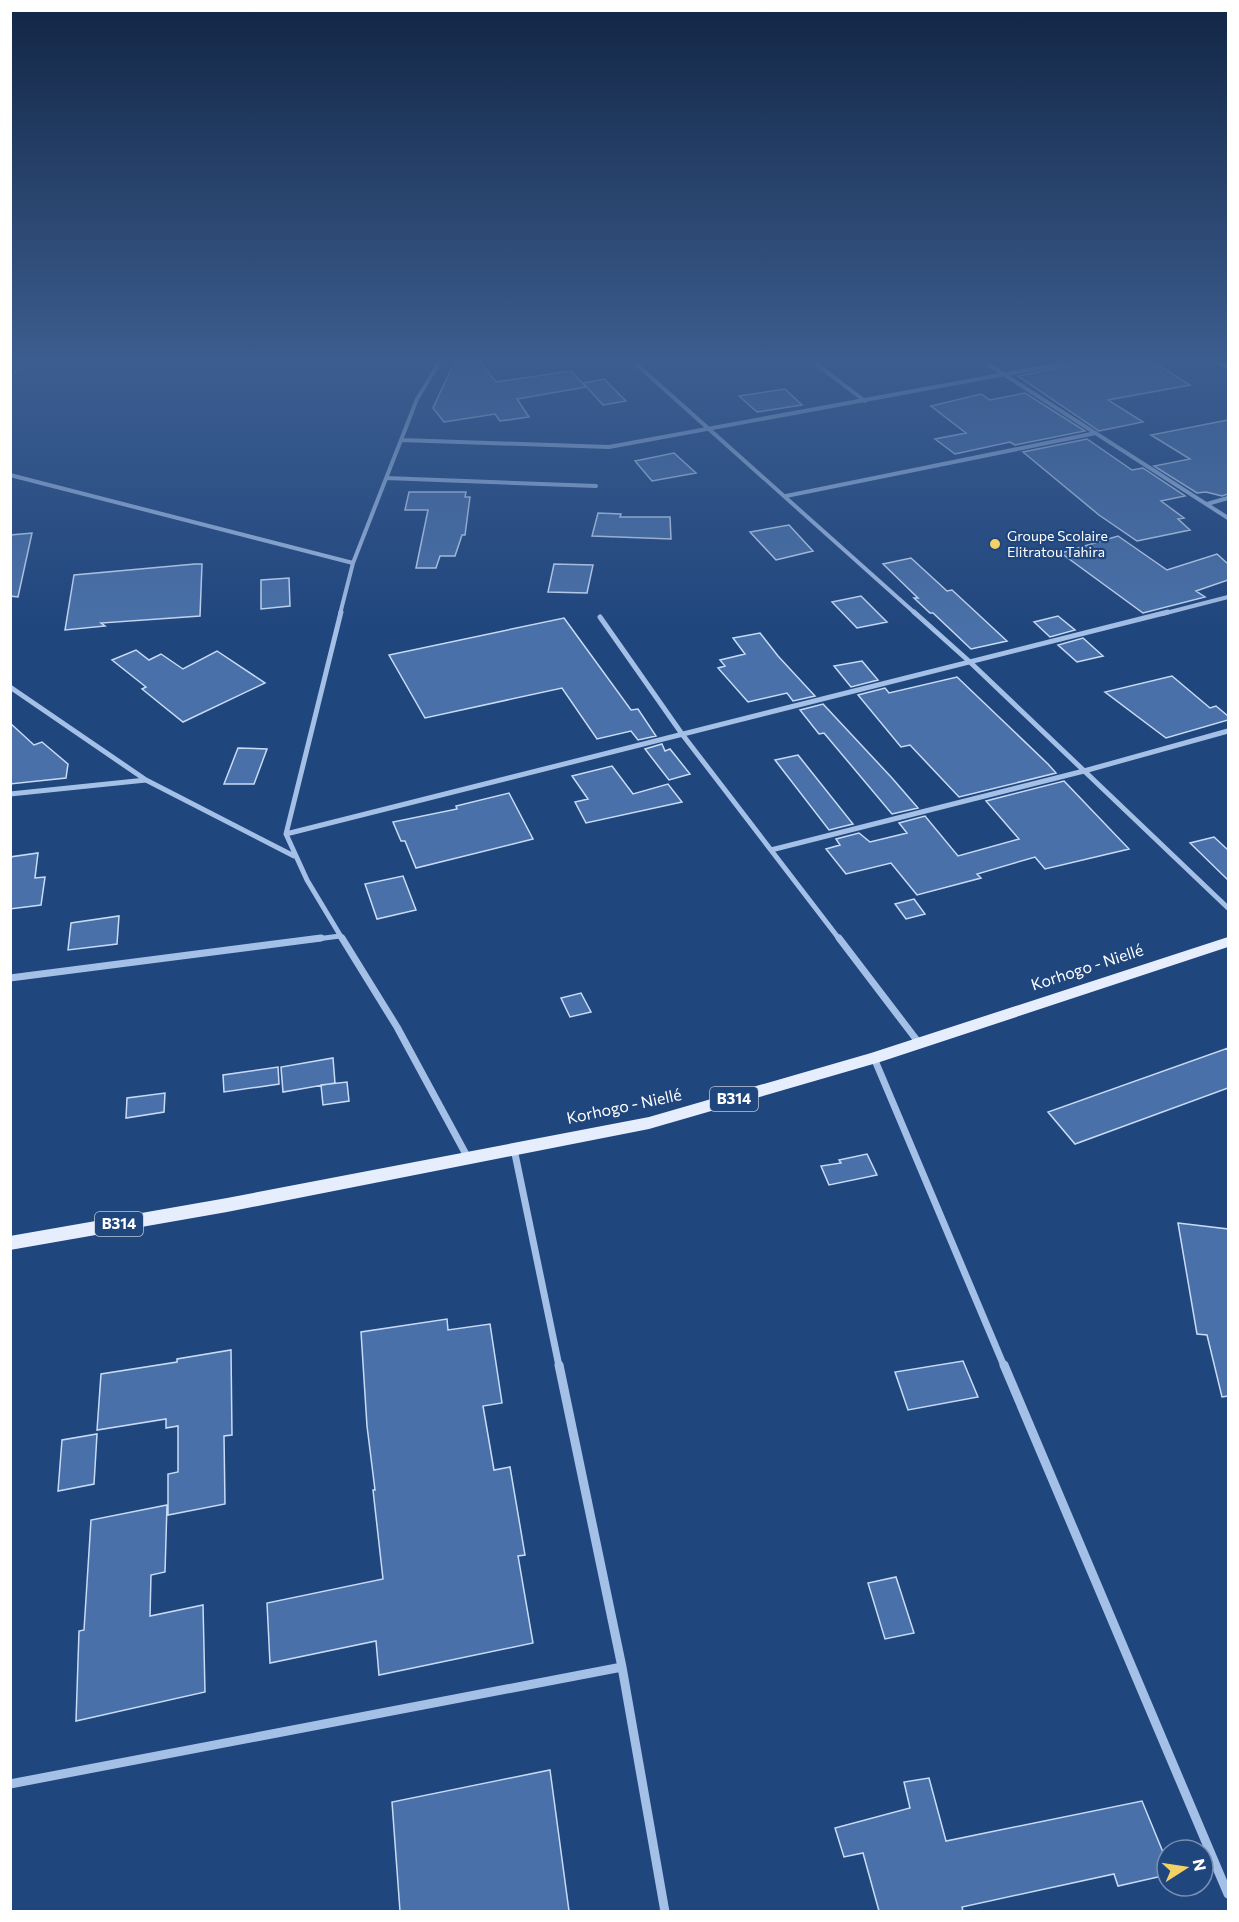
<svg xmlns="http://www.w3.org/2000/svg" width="1239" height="1922" viewBox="0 0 1239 1922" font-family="Commissioner,sans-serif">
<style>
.building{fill:#4970a8;stroke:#c8dbf5;stroke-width:1.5}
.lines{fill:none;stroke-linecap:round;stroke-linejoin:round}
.path{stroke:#a5c0e7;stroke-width:2;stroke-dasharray:2 3;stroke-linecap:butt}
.minor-far3{stroke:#a5c0e7;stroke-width:4}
.minor-far2{stroke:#a5c0e7;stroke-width:5}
.minor-far1{stroke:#a5c0e7;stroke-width:7}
.minor{stroke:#a5c0e7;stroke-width:9}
.primary{fill:#e6eefd;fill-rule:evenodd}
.poi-dot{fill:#f4d166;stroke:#20467e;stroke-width:2}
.labels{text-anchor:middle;stroke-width:4.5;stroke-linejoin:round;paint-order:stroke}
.far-poi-label{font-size:14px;fill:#fff;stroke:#20467e;text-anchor:start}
.shield{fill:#20467e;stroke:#bcc8d8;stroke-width:1.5}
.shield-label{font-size:15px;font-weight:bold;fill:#fff}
.street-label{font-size:16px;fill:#fff;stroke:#20467e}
</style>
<rect width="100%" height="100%" fill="#20467e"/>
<path class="building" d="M454,363H481L496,382L571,371L586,387L517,399L529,417L500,421L495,414L444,422L433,408Z
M1080,363H1155L1190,385L1108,400L1143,422L1099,431L1018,376Z
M604,379L626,401L603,405L583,383Z
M785,389L802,405L757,412L739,396Z
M1025,393L1085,431L1015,445L1010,442L955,454L935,439L966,433L931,406L981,394L990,400Z
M1228,420V494L1222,496L1206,492L1197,493L1154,466L1190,459L1151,435Z
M1087,439L1132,470L1143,468L1185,496L1161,501L1184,518L1178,519L1190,530L1137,541L1099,515L1023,452Z
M674,453L696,473L652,481L635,461Z
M409,492H466L465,497H470L465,535H462L455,556H440L436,568H416L428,510H405Z
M598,513L621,514L620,517H670L671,539L592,536Z
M789,525L813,551L776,560L750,532Z
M32,533L18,597L10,596V535Z
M1118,536L1167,570L1217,554L1228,564V580L1196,591L1205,597L1143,613L1061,553Z
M911,558L947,591L952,590L1007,641L971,649L933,613H930L914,598H918L883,564Z
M195,564H202L200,616L101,623L105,626L65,630L74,575Z
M554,564L593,565L587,593L548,592Z
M289,578L290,606L261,609V580Z
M861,596L887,622L857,628L832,602Z
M1058,616L1075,630L1050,637L1034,622Z
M564,618L631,710L638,709L656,736L638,740L631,731L597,739L562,688L425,718L389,655Z
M760,633L778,656L815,696L793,701L787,693L748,702L718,668L725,666L720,660L745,654L733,638Z
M1083,638L1103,656L1077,662L1058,645Z
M136,650L149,660L161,654L183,669L217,651L265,683L183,722L142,689L146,687L112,660Z
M862,661L878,680L851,687L834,666Z
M1172,676L1210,708L1216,706L1228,716V720L1166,738L1105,692Z
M957,677L1048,764L1056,773L959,797L910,745L901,747L858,695L885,688L889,693Z
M823,704L892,778L918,808L892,814L824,733L819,734L800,710Z
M10,723L34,745L42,742L68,764L66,778L10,784Z
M662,744L665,751L670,749L690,774L669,780L645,749Z
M238,748L267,749L254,784H224Z
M798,755L853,824L829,830L775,760Z
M612,766L633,794L668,784L682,802L586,823L575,802L588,799L572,776Z
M1064,781L1129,849L1045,869L1035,857L977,874L981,878L917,895L891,863L846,874L826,849L840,845L836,839L859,833L870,842L907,833L899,823L925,816L958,856L1019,839L986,801Z
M509,793L533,839L416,868L405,841H401L393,822L457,809L456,806Z
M1214,837L1228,850V880L1190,843Z
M38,853L35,878L45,877L41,905L10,909V857Z
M403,876L416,910L377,919L365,884Z
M914,899L925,914L906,919L895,904Z
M119,916L117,944L68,950L71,923Z
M581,993L591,1012L570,1017L561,998Z
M1228,1048V1088L1075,1144L1048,1112Z
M333,1058L335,1083L283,1092L281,1067Z
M278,1067L279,1084L224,1092L223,1075Z
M347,1082L349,1101L323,1105L321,1085Z
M165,1093L164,1112L126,1118L127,1098Z
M867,1154L877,1175L829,1185L821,1166L841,1163L839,1160Z
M1178,1223L1228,1229V1396L1222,1397L1207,1335L1197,1334Z
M447,1319L448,1330L490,1324L502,1403L483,1406L494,1470L510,1467L525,1555L518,1556L533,1643L379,1675L376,1641L270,1663L267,1603L383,1579L373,1490H375L367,1426L361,1332Z
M231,1350L232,1435L224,1436L225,1504L168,1515V1474L178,1472V1426L166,1428V1419L97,1430L101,1374L177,1362V1359Z
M963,1361L978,1397L908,1410L895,1372Z
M97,1434L94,1484L58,1491L62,1440Z
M167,1505L165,1572L151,1575L150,1616L203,1605L205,1692L76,1721L79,1631L84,1630L91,1520Z
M896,1577L914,1633L885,1639L868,1583Z
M550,1770L569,1911H400L392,1802Z
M929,1778L946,1841L1142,1801L1167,1862V1875L1118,1886L1114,1874L962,1907L963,1911H879L863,1853L844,1857L835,1828L910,1808L904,1782Z"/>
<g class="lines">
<path class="path" d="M10,375L32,363"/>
<path class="minor-far3" d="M635,363L916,614
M815,363L865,401
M986,363L1228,518
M1220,363L1228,368
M401,440L609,447L1066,363
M10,475L353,563
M386,478L596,486
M786,496L1096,433
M1207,504L1228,498
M340,614L353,563L417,399L439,363
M1162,614L1228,597"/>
<path class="minor-far2" d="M341,612L286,834L307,880L343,940
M914,612L971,663L1228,908
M600,617L682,734L840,940
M10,687L146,780L294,856
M10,794L146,780
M286,834L1168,612
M771,850L1084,771L1228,731
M309,940L340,936"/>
<path class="minor-far1" d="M342,938L397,1027L468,1158
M839,938L919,1043
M10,978L321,938
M874,1058L1004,1366
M514,1149L559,1366"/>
<path class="minor" d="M559,1365L622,1667L665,1912
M1004,1365L1228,1894
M10,1784L622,1667"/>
<path class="primary" d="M1228,937V947L880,1062L649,1129L227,1212L10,1250V1236L227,1198L649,1117L871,1053Z"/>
</g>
<linearGradient id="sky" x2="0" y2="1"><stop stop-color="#122645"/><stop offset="0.57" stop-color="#3c5d8f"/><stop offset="1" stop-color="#3c5d8f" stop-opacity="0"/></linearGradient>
<rect width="1239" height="632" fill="url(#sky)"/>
<circle class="poi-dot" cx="995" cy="544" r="6"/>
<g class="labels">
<g class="far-poi-label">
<text x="1007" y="541">Groupe Scolaire<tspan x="1007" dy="16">Elitratou Tahira</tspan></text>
</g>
<g class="shield">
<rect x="710" y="1087" width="48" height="24" rx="4.5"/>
<rect x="95" y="1212" width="48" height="24" rx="4.5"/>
</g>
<g class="shield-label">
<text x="734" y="1104">B314</text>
<text x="119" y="1229">B314</text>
</g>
<g class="street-label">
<text transform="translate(1087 967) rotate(-18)" y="6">Korhogo - Niellé</text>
<text transform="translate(624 1106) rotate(-12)" y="6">Korhogo - Niellé</text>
</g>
</g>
<rect width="1239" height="1922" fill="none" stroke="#ffffff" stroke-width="24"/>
<g transform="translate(1185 1868) rotate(78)"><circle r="28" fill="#20467e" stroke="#7990b2" stroke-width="1.5"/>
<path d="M0-4.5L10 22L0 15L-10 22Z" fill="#f4d166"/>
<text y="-9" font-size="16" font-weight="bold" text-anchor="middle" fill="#ffffff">N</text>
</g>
</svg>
